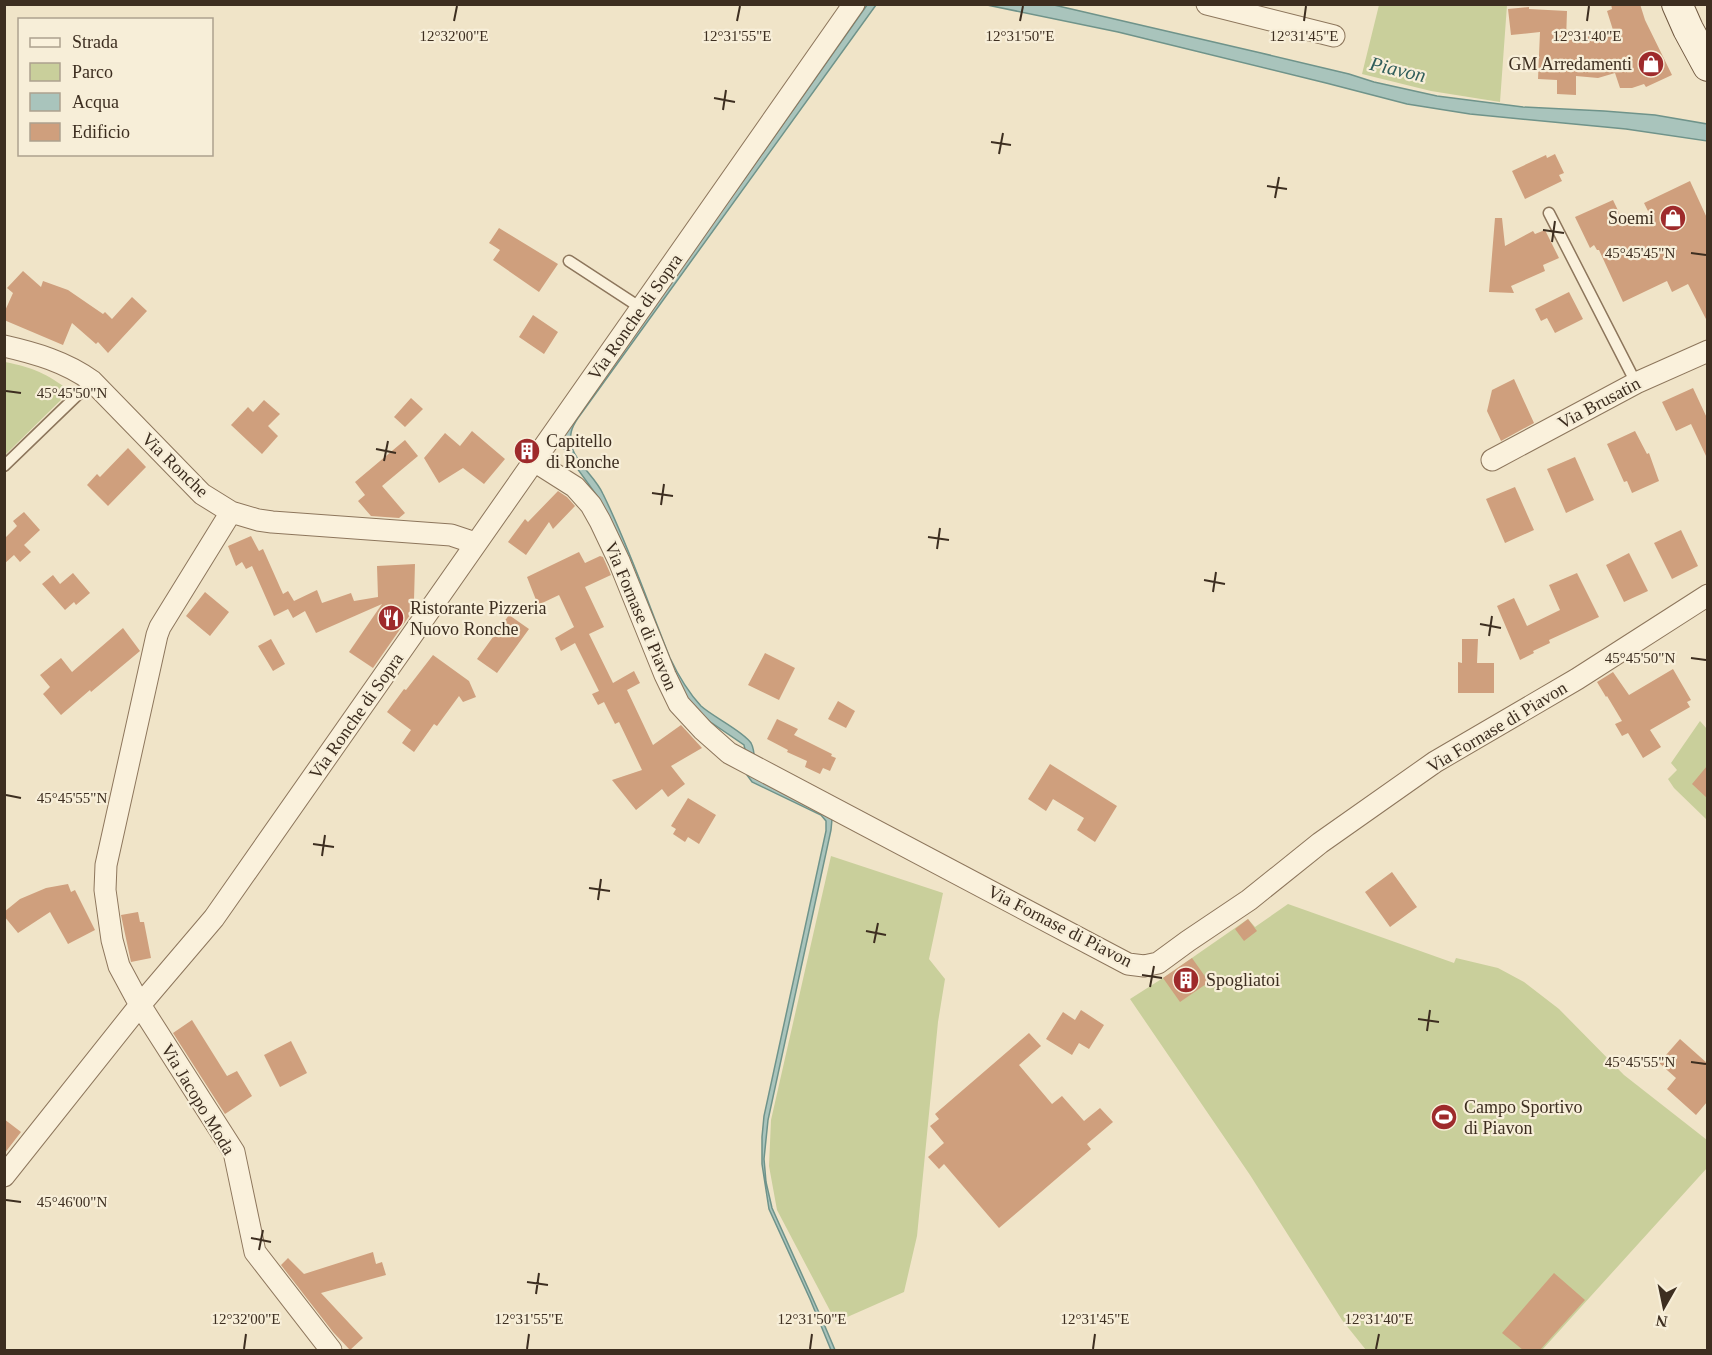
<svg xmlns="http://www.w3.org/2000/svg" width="1712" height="1355" viewBox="0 0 1712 1355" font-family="'Times New Roman',serif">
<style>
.green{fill:#c9cf9b}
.water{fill:#a9c4bc;stroke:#6f938a;stroke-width:1.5}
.building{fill:#cf9f7d}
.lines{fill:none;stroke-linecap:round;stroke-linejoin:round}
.lane-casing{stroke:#8d765c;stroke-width:13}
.street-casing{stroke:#8d765c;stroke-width:23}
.secondary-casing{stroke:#6f573f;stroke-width:32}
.lane{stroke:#faf1dc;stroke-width:10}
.street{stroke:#faf1dc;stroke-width:21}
.secondary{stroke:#faf1dc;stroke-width:30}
.ticks{fill:none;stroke:#3d2e20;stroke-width:2}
.labels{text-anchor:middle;stroke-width:4.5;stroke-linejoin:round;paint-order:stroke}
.poi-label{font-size:18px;fill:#3d2e20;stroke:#f7eed8;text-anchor:start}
.street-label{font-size:18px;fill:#3d2e20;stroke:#f7eed8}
.water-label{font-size:20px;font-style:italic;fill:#2f5d5a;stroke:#f7eed8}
.ticks-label{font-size:15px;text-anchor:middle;fill:#3d2e20;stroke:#f7eed8;stroke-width:4.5;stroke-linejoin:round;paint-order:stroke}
</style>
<rect width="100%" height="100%" fill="#f0e4c8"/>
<path class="green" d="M1379,5H1507L1500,102L1431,91L1362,74Z
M5,362C34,368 46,373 70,391L5,455Z
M1700,721L1707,729V820L1674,788L1668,779L1677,770L1671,763Z
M831,856L943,893L929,959L945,979L938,1022L917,1236L904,1292L836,1322L777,1210L769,1166L771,1120Z
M1288,904L1454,963L1456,958L1498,968L1524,982L1559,1009L1624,1075L1707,1140V1168L1542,1350H1366L1342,1320L1250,1175L1130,999L1163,978L1248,919L1255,927Z"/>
<path class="water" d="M867,5H876L578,418C571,428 569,435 572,448C578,465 596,478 603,494C629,547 648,603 670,658C678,675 688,692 701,706C713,717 743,731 751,743C755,750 754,759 755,766L830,814L832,819L831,830L768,1120L764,1159L766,1182L772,1208L821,1317L835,1350H831L810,1299L769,1209L762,1164V1137L764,1116L826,831V821L821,815L752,782L747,775L746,754L744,745L706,719L680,691L616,535L600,500L566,453L563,446V435L574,416L748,174Z
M1054,5L1261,53L1349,74L1374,82L1437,96L1523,107L1604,111L1655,115L1707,124V141L1626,129L1470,114L1407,104L1326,83L1118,32L987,5Z"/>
<path class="building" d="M1611,4H1640L1645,20L1672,75L1646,87L1644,84L1632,88H1620L1615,73L1598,78L1576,76V95L1557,94V80L1538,79L1540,32L1511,35L1508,9L1529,7V9L1567,11L1566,41L1613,30L1607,11L1612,9Z
M1555,154L1564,173L1559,175L1562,181L1525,199L1512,171L1546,155L1547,158Z
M1690,181L1707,218V321L1688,284L1672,292L1667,281L1623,302L1599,250H1597L1594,245L1590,248L1575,217L1613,200L1625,225L1649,213L1644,203Z
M1495,218H1502L1505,246L1533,231L1535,234L1545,230L1559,258L1543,265L1545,271L1511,286L1514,293L1489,292Z
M499,228L558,264L539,292L493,260L500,250L489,243Z
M23,271L41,287L43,281L68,290L103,314L105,312L112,319L132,297L147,311L108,353L98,342L96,344L72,323L63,345L4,320V313L13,293L7,288Z
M1569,292L1583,319L1555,333L1547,318L1541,321L1535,309Z
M533,315L558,332L544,354L519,337Z
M1514,379L1534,423L1501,441L1487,411L1492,390Z
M1693,388L1707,418V458L1691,424L1676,431L1662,402Z
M411,398L423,409L405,427L394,417Z
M264,400L280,414L268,426L278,436L262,454L231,425L248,407L253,412Z
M472,431L505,459L484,484L463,468L439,483L424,458L445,433L460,446Z
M1635,431L1647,454L1649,453L1659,481L1632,493L1627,481L1624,482L1607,444Z
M405,440L418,456L382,486L405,513L399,518L371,516L358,501L365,495L355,482Z
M128,448L146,467L108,506L87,485L97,474L100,477Z
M1575,457L1594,500L1566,513L1547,469Z
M1515,487L1534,530L1505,543L1486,499Z
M558,491L567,497L575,506L553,529L549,522L526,555L508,542L525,519L528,522Z
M24,512L40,530L24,545L31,552L20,562L14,555L4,564V539L17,526L13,521Z
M1681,530L1698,566L1672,579L1654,543Z
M251,536L259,551L263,549L283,594L288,591L294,601L317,590L322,603L351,593L354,601L378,597L377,566L415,564L414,600L410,615L373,668L349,652L382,604L316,633L305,611L293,618L288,609L274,616L252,566L246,569L242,562L236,566L228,546Z
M579,552L585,563L600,556L603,557L611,575L585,587L604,627L589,634L613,683L634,671L640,683L627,690L653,745L681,725L702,748L671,766L685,784L668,797L662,789L636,810L612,780L642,770L619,722L615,724L604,702L598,705L592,694L599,691L575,643L561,651L555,638L574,627L559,595L538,605L527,577Z
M1629,553L1648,591L1624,602L1606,565Z
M73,573L90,593L76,605L74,602L65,610L42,584L53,575L60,584Z
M1577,573L1599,617L1549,640L1550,643L1533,651L1534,653L1520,660L1497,606L1514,598L1527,626L1560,610L1549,585Z
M205,592L229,612L210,636L186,616Z
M509,615L529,629L497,673L477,659Z
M123,628L140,651L91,692L90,690L61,715L43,694L50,687L40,675L61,658L72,672Z
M271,639L285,664L273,671L258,646Z
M1462,639H1478L1477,663H1494V693H1458V662L1462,663Z
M765,653L795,668L779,700L748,685Z
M433,655L469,681L476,697L463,702L459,696L437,726L434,724L414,752L402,743L411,730L387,712L404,689L406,690Z
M1673,669L1691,700L1687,702L1690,707L1650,730L1661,747L1643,758L1628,733L1622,736L1615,724L1622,721L1607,696L1606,697L1597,682L1613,672L1629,695Z
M838,701L855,711L846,728L828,719Z
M777,719L798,729L794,735L832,754L831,756L836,758L830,771L823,768L820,774L805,767L807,761L787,752L788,750L767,739Z
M1050,764L1117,806L1095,842L1077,830L1084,818L1053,799L1046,811L1028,799Z
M1707,766V798L1692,784Z
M688,798L716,815L699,844L688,837L685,842L673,834L676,829L671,826Z
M1392,872L1417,907L1390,927L1365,892Z
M68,884L71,892L75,890L95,930L68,944L50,912L18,933L4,916V912L20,899L46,888Z
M138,912L140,922H144L151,958L131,962L121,915Z
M1248,919L1257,931L1244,941L1235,929Z
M1192,958L1209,982L1180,1002L1163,978Z
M1081,1010L1104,1025L1089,1049L1079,1043L1072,1055L1046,1039L1063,1012L1075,1020Z
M192,1020L227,1076L237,1071L252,1096L225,1114L173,1033Z
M1029,1033L1041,1046L1019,1065L1052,1104L1062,1096L1084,1121L1100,1108L1113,1122L1087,1144L1091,1149L999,1228L944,1164L939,1169L928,1157L944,1143L930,1126L939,1119L935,1114Z
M1680,1039L1707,1063V1102L1696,1115L1667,1089L1676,1078L1659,1063Z
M291,1041L307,1073L280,1087L264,1055Z
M4,1119L21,1132L4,1154Z
M373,1252L376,1264L382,1262L386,1275L321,1293L363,1338L350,1350L333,1332L281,1265L288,1258L304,1274Z
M1554,1273L1585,1300L1540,1350H1523L1502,1333Z"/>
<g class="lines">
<defs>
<path id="lane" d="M1549,213L1636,383
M569,261L641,308
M4,466L92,381"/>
<path id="street" d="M1207,4L1334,36
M4,346C35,353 66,362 92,381L202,494L231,512L258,520L272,522L451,535L475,543
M1492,460L1636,383L1708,351
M534,461L575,487L591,505L600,521L619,561L665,675L679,704L703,730L729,753L1128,964L1144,966L1158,963L1188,941L1249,900L1320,843L1435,762L1577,679L1708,595
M231,512L160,627L157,635L106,865L105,890L112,940L119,966L140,1005L234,1152L255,1252L331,1350
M4,1176L140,1005L214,918L854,4"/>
<path id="secondary" d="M1677,4L1688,29L1708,66"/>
</defs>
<use href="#lane" class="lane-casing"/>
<use href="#street" class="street-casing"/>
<use href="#secondary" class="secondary-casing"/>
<use href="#lane" class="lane"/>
<use href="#street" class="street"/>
<use href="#secondary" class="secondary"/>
</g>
<path class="ticks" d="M454,21L457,6M737,21L740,6M1020,21L1023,6M1304,21L1306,6M1587,21L1589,6M714,98L735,102M723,110L726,90M991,142L1011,145M999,154L1003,133M1267,186L1287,189M1275,198L1279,177M1543,230L1564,233M1552,242L1555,221M1691,253L1706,255M6,391L21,393M376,449L396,453M384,461L388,441M652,493L673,496M661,505L664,484M928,537L949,540M937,549L940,528M1204,580L1225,584M1213,592L1216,572M1480,624L1501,628M1489,636L1492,616M1691,658L1706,660M6,795L21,798M313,844L334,847M322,856L325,835M589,888L610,891M598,900L601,879M866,931L886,935M874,943L878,923M1142,975L1162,978M1150,987L1154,966M1418,1019L1439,1022M1427,1031L1430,1010M1691,1062L1706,1064M6,1200L21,1202M251,1238L271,1242M259,1250L263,1230M527,1282L548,1285M536,1294L539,1273M244,1349L246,1334M527,1349L529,1334M810,1349L812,1334M1093,1349L1095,1334M1376,1349L1379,1334"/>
<defs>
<symbol id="shop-disc" viewBox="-11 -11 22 22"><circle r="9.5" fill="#9e2a2b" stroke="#f7eed8"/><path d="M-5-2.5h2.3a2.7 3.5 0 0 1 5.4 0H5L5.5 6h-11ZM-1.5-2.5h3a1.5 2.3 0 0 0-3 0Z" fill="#fff"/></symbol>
<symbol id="building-disc" viewBox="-11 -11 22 22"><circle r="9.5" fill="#9e2a2b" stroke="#f7eed8"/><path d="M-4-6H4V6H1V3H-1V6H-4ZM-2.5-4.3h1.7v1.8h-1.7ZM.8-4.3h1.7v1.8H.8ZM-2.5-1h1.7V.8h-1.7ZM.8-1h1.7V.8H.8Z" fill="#fff"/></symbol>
<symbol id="restaurant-disc" viewBox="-11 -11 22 22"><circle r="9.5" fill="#9e2a2b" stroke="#f7eed8"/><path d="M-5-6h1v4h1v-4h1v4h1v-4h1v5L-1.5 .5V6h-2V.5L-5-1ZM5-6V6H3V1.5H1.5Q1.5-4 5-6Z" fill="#fff"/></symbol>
<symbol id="stadium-disc" viewBox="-11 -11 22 22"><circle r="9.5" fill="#9e2a2b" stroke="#f7eed8"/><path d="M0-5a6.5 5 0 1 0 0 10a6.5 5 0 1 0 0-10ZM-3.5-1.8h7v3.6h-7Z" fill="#fff"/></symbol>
</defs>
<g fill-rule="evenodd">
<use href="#shop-disc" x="1636" y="49" width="30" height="30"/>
<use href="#shop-disc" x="1658" y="203" width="30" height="30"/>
<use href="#building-disc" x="512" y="436" width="30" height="30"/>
<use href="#restaurant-disc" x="376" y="603" width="30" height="30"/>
<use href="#building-disc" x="1171" y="965" width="30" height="30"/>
<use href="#stadium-disc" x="1429" y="1102" width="30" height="30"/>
</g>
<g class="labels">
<g class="poi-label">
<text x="1632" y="70" text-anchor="end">GM Arredamenti</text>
<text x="1654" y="224" text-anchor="end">Soemi</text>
<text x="546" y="447">Capitello<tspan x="546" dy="21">di Ronche</tspan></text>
<text x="410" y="614">Ristorante Pizzeria<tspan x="410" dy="21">Nuovo Ronche</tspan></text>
<text x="1206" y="986">Spogliatoi</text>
<text x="1464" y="1113">Campo Sportivo<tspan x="1464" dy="21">di Piavon</tspan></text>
</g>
<g class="street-label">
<text transform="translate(635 317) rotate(-55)" y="6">Via Ronche di Sopra</text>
<text transform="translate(1599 403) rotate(-28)" y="6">Via Brusatin</text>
<text transform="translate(175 465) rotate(44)" y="6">Via Ronche</text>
<text transform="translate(641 616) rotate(67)" y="6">Via Fornase di Piavon</text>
<text transform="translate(356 716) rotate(-55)" y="6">Via Ronche di Sopra</text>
<text transform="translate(1497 727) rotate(-31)" y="6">Via Fornase di Piavon</text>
<text transform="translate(1060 926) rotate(27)" y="6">Via Fornase di Piavon</text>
<text transform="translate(198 1099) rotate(59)" y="6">Via Jacopo Moda</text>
</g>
<g class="water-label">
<text transform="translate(1398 69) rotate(13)" y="7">Piavon</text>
</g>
</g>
<g class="ticks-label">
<text x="454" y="41">12°32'00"E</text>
<text x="737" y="41">12°31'55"E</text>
<text x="1020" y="41">12°31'50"E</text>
<text x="1304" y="41">12°31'45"E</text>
<text x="1587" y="41">12°31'40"E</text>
<text x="1640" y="258">45°45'45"N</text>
<text x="72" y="398">45°45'50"N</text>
<text x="1640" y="663">45°45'50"N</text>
<text x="72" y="803">45°45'55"N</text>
<text x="1640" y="1067">45°45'55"N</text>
<text x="72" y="1207">45°46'00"N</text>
<text x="246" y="1324">12°32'00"E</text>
<text x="529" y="1324">12°31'55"E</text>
<text x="812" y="1324">12°31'50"E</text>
<text x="1095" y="1324">12°31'45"E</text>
<text x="1379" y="1324">12°31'40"E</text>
</g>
<rect width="1712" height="1355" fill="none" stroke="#3d2e20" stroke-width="12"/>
<rect x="18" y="18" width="195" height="138" fill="#f7eed8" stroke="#ada18e" stroke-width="1.5"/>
<rect x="30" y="38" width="30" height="9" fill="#faf1dc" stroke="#ada18e" stroke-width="1.5"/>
<text x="72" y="48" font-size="18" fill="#3d2e20">Strada</text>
<rect x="30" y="63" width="30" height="18" fill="#c9cf9b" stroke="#ada18e" stroke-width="1.5"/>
<text x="72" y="78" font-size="18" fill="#3d2e20">Parco</text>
<rect x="30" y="93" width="30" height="18" fill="#a9c4bc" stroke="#ada18e" stroke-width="1.5"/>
<text x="72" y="108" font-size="18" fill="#3d2e20">Acqua</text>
<rect x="30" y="123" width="30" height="18" fill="#cf9f7d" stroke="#ada18e" stroke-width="1.5"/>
<text x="72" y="138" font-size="18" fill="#3d2e20">Edificio</text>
<g transform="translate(1664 1307) rotate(189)" stroke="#f7eed8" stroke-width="4.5" paint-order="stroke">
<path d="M0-4.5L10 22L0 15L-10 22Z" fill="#3d2e20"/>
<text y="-9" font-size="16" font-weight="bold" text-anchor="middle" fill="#3d2e20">N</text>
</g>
</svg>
